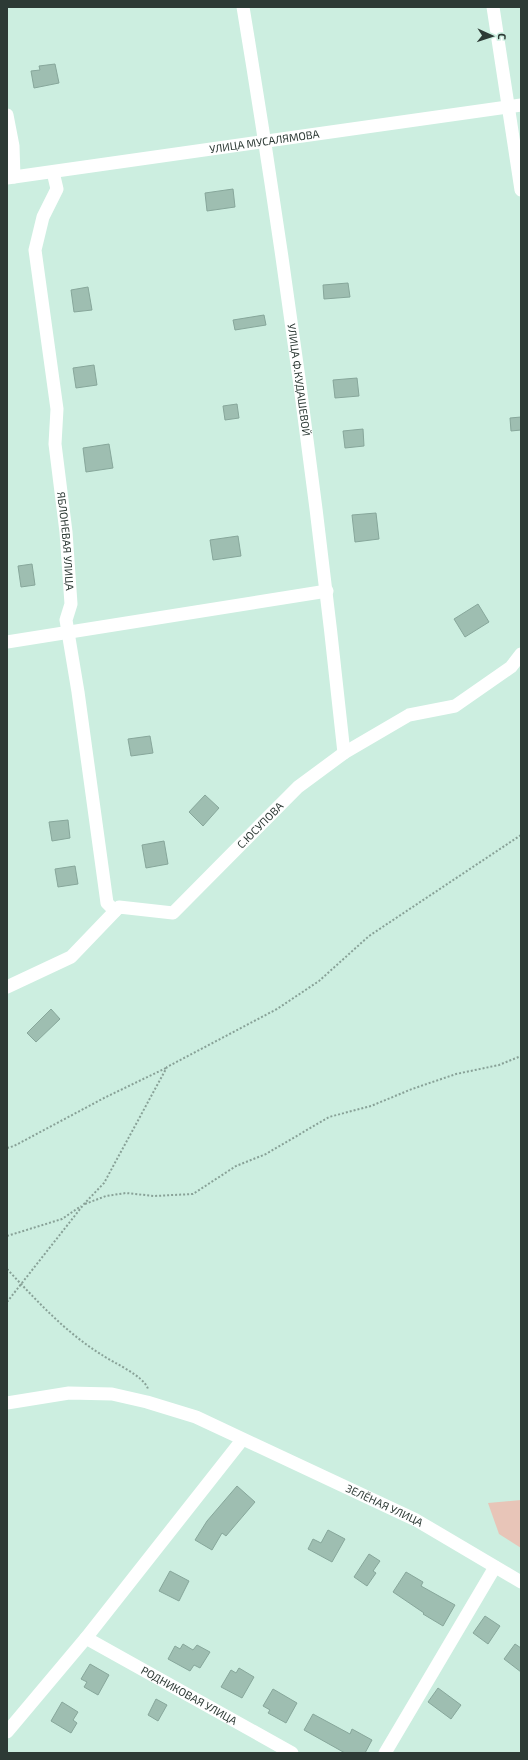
<svg xmlns="http://www.w3.org/2000/svg" width="528" height="1760" viewBox="0 0 528 1760" font-family="'Exo 2',sans-serif">
<style>
.green{fill:#e8c5b8}
.building{fill:#9ebeb1;stroke:#87a79b}
.lines{fill:none;stroke-linecap:round;stroke-linejoin:round}
.path{stroke:#88a197;stroke-width:2;stroke-dasharray:2 2;stroke-linecap:butt}
.minor{stroke:#fff;stroke-width:13}
.labels{text-anchor:middle;stroke-width:3.5;stroke-linejoin:round;paint-order:stroke}
.street-label{font-size:11px;fill:#2d3a35;stroke:#cceee0}
</style>
<rect width="100%" height="100%" fill="#cceee0"/>
<path class="green" d="M521,1500V1548L499,1534L488,1503Z"/>
<path class="building" d="M55,64L59,83L34,88L31,71L40,70L39,66Z
M233,189L235,207L207,211L205,193Z
M348,283L350,297L324,299L323,285Z
M88,287L92,310L74,312L71,290Z
M264,315L266,325L235,330L233,320Z
M94,365L97,385L76,388L73,368Z
M357,378L359,396L335,398L333,380Z
M237,404L239,418L225,420L223,406Z
M521,417V430L511,431L510,418Z
M363,429L364,446L345,448L343,431Z
M109,444L113,468L86,472L83,448Z
M376,513L379,539L355,542L352,515Z
M238,536L241,556L213,560L210,540Z
M32,564L35,585L21,587L18,566Z
M478,604L489,622L465,637L454,619Z
M150,736L153,753L131,756L128,739Z
M205,795L219,808L203,826L189,812Z
M68,820L70,838L52,841L49,822Z
M164,841L168,864L146,868L142,845Z
M75,866L78,884L58,887L55,869Z
M51,1009L60,1019L36,1042L27,1033Z
M237,1486L255,1502L226,1536L222,1533L212,1550L195,1540L207,1521Z
M328,1530L345,1539L332,1562L308,1549L313,1539L321,1543Z
M369,1554L380,1561L373,1571L376,1573L367,1586L354,1577Z
M170,1571L189,1581L179,1601L159,1591Z
M406,1572L423,1582L421,1586L455,1605L443,1626L423,1614L424,1613L393,1592Z
M485,1616L500,1626L488,1644L473,1633Z
M183,1644L193,1650L197,1645L210,1652L200,1668L194,1665L190,1671L168,1659L175,1646L180,1649Z
M515,1644L521,1648V1672L504,1659Z
M90,1664L109,1675L98,1695L84,1687L87,1682L81,1679Z
M239,1668L254,1677L242,1698L221,1687L231,1670L236,1673Z
M438,1688L461,1705L451,1719L428,1702Z
M273,1689L297,1703L286,1723L268,1713L270,1710L263,1706Z
M156,1699L167,1705L158,1721L148,1715Z
M62,1702L78,1712L73,1720L77,1723L71,1733L51,1721Z
M313,1714L350,1734L352,1729L372,1740L365,1753H345L304,1730Z"/>
<g class="lines">
<path class="path" d="M7,1148L14,1146L104,1098L166,1068
M85,1204L106,1196L126,1193L154,1196L193,1194L236,1166L266,1154L329,1117L371,1106L412,1089L456,1074L499,1065L521,1056
M7,1236L62,1219L81,1206
M7,1269C37,1301 65,1332 102,1355C114,1363 144,1376 148,1389
M7,1302L84,1204L104,1183L167,1067L277,1009L319,981L369,936L521,835"/>
<g class="minor">
<path id="s1" d="M243,7C284,254 318,504 344,753"/>
<path d="M493,7L521,190"/>
<path d="M7,115L13,146L14,177"/>
<path id="s2" d="M53,172L57,189L43,217L35,250L57,409L55,444L66,532L71,604L66,620L78,692L107,903L115,911"/>
<path id="s3" d="M7,178L521,105"/>
<path d="M7,642L327,591"/>
<path id="s4" d="M7,987L71,957L119,907L173,913L298,787L344,753L409,715L455,706L511,667L521,654"/>
<path id="s5" d="M7,1403L69,1393L112,1394L147,1402L196,1417L416,1520L521,1582"/>
<path id="s6" d="M86,1638L292,1753"/>
<path d="M7,1732L86,1638L242,1440"/>
<path d="M385,1753L495,1567"/>
</g>
</g>
<g class="labels">
<g class="street-label">
<text dy="4" stroke="none"><textPath href="#s3" startOffset="260">УЛИЦА МУСАЛЯМОВА</textPath></text>
<text dy="4" stroke="none"><textPath href="#s1" startOffset="377">УЛИЦА Ф.КУДАШЕВОЙ</textPath></text>
<text dy="4" stroke="none"><textPath href="#s2" startOffset="376">ЯБЛОНЕВАЯ УЛИЦА</textPath></text>
<text dy="4" stroke="none"><textPath href="#s4" startOffset="318">С.ЮСУПОВА</textPath></text>
<text dy="4" stroke="none"><textPath href="#s5" startOffset="401">ЗЕЛЁНАЯ УЛИЦА</textPath></text>
<text dy="4" stroke="none"><textPath href="#s6" startOffset="118">РОДНИКОВАЯ УЛИЦА</textPath></text>
</g>
</g>
<rect width="528" height="1760" fill="none" stroke="#2d3a35" stroke-width="16"/>
<g transform="translate(492 36) rotate(93)" stroke="#cceee0" stroke-width="3" paint-order="stroke">
<path d="M0-3L7 15L0 10L-7 15Z" fill="#2d3a35"/>
<text y="-6" font-size="11" font-weight="bold" text-anchor="middle" fill="#2d3a35">С</text>
</g>
</svg>
